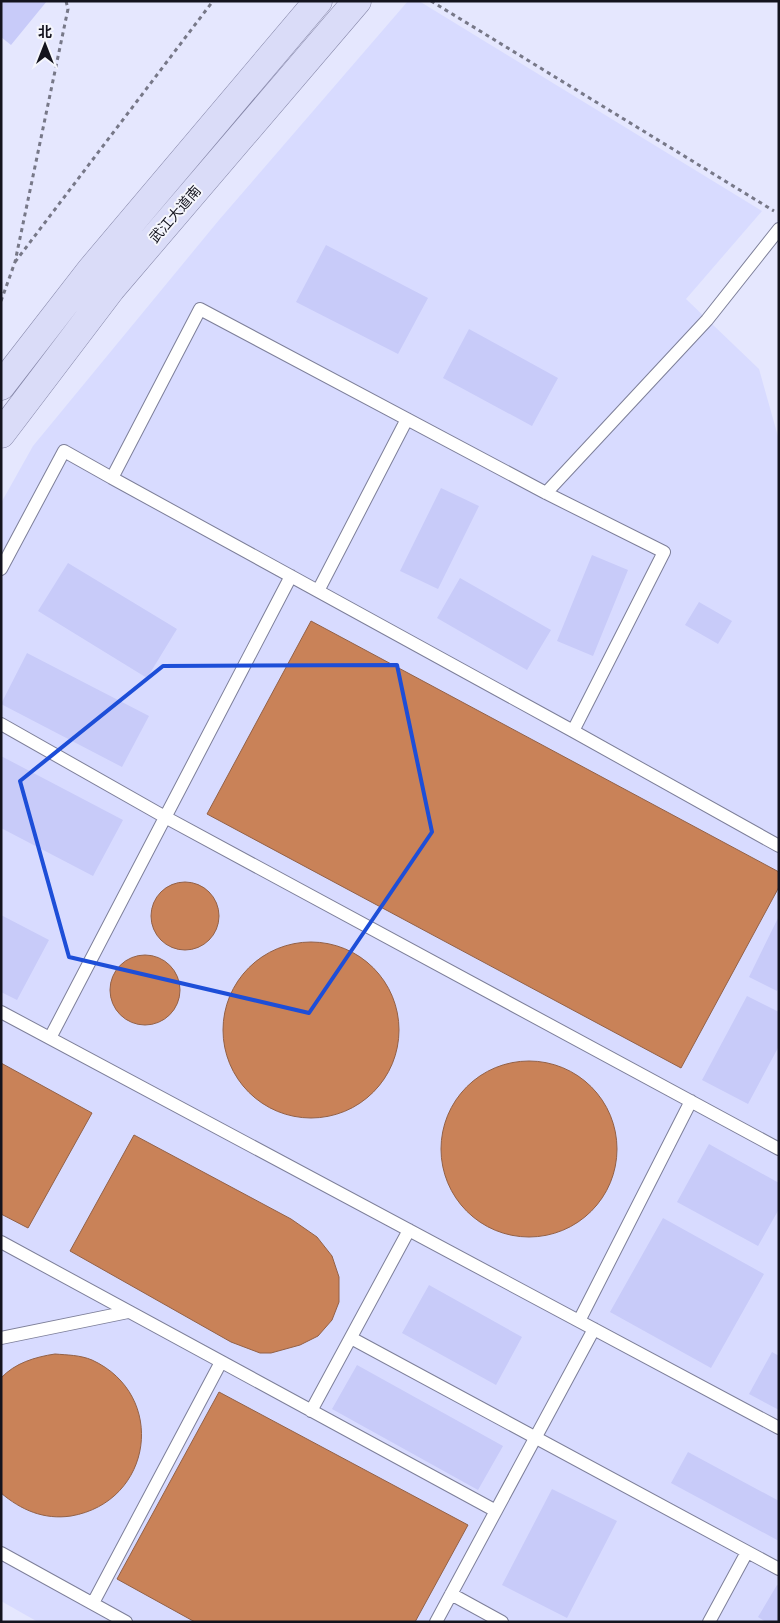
<svg xmlns="http://www.w3.org/2000/svg" width="780" height="1623" viewBox="0 0 780 1623" font-family="'Nunito Sans','Noto Sans SC',sans-serif">
<style>
.built{fill:#d8dbff}
.water{fill:#c98258;stroke:#936147}
.building{fill:#c8cbf9}
.lines{fill:none;stroke-linecap:round;stroke-linejoin:round}
.lane-casing{stroke:#7d7f99;stroke-width:14}
.primary-casing{stroke:#8586a8;stroke-width:29}
.path{stroke:#777888;stroke-width:3;stroke-dasharray:4 4;stroke-linecap:butt}
.lane{stroke:#fff;stroke-width:12}
.primary{stroke:#dadcf8;stroke-width:28}
.marked{fill:none;stroke:#1d4ed8;stroke-width:4;stroke-linejoin:round}
.labels{text-anchor:middle;stroke-width:4;stroke-linejoin:round;paint-order:stroke}
.street-label{font-size:14px;fill:#14141e;stroke:#f5f6fc}
</style>
<rect width="100%" height="100%" fill="#e5e7fe"/>
<path class="built" d="M408,1H419L762,211L686,299L759,369L779,440V1622H38L1,1601V503L33,446L219,220Z"/>
<path class="water" d="M311,621L779,872V887L681,1068L207,814Z
M151 916a34 34 0 1 1 68 0a34 34 0 1 1-68 0Z
M223 1030a88 88 0 1 1 176 0a88 88 0 1 1-176 0Z
M110 990a35 35 0 1 1 70 0a35 35 0 1 1-70 0Z
M441 1149a88 88 0 1 1 176 0a88 88 0 1 1-176 0Z
M1,1063L92,1113L28,1228L1,1214Z
M134,1135L291,1219L317,1237L332,1256L339,1277V1302L332,1320L318,1336L300,1345L271,1353H260L231,1342L70,1251Z
M55,1354C67,1355 80,1355 92,1360C168,1395 153,1502 71,1516C44,1520 21,1510 1,1493V1378C15,1363 35,1357 55,1354Z
M219,1392L468,1525L415,1622H195L117,1579Z"/>
<path class="building" d="M1,1H47L11,45L1,37Z
M326,245L428,298L398,354L296,302Z
M469,329L558,378L532,426L443,378Z
M441,488L479,506L438,589L400,571Z
M592,555L628,570L593,656L557,641Z
M68,563L177,629L147,678L38,611Z
M460,578L551,630L527,670L437,618Z
M699,602L732,621L718,644L685,625Z
M27,653L149,716L122,767L1,704Z
M1,756L123,820L93,876L1,828Z
M1,915L49,940L17,1000L1,992Z
M779,916V987L777,991L749,977Z
M747,996L779,1012V1046L748,1104L702,1080Z
M709,1144L779,1183V1209L758,1246L677,1202Z
M663,1218L764,1274L711,1368L610,1312Z
M429,1285L522,1337L496,1385L402,1333Z
M772,1352L779,1356V1410L749,1394Z
M357,1365L503,1446L478,1490L332,1409Z
M688,1452L779,1501V1541L671,1483Z
M552,1489L617,1521L567,1618L502,1585Z
M777,1585L779,1586V1622H766L758,1617Z"/>
<g class="lines">
<defs>
<path id="lane" d="M112,478L573,731L779,846
M546,493L707,320L779,229
M1,569L64,451L112,478L200,309L546,493L664,552L573,731
M318,591L407,419
M1,724L165,817L779,1149
M1,1012L779,1428
M50,1038L291,576
M1,1242L496,1511
M579,1321L691,1101
M1,1338L128,1312
M351,1338L779,1569
M311,1411L409,1230
M1,1553L126,1622
M451,1594L502,1622
M93,1603L221,1362
M436,1622L594,1329
M709,1622L747,1552"/>
<path id="primary" d="M1,386L90,271L318,1
M1,434L111,289L357,1"/>
</defs>
<use href="#lane" class="lane-casing"/>
<use href="#primary" class="primary-casing"/>
<path class="path" d="M431,1L774,211
M15,262L213,1
M1,301L15,262L68,9L66,1"/>
<use href="#lane" class="lane"/>
<use href="#primary" class="primary"/>
</g>
<path class="marked" d="M397,665L432,832L309,1013L69,957L20,781L163,666Z"/>
<g class="labels">
<g class="street-label">
<text transform="translate(175 214) rotate(-49)" y="5">武江大道南</text>
</g>
</g>
<rect width="780" height="1623" fill="none" stroke="#14141e" stroke-width="5"/>
<g transform="translate(45 45)" stroke="#f5f6fc" stroke-width="4" paint-order="stroke">
<path d="M0-4L9 19L0 12L-9 19Z" fill="#14141e"/>
<text y="-8" font-size="14" font-weight="bold" text-anchor="middle" fill="#14141e">北</text>
</g>
</svg>
